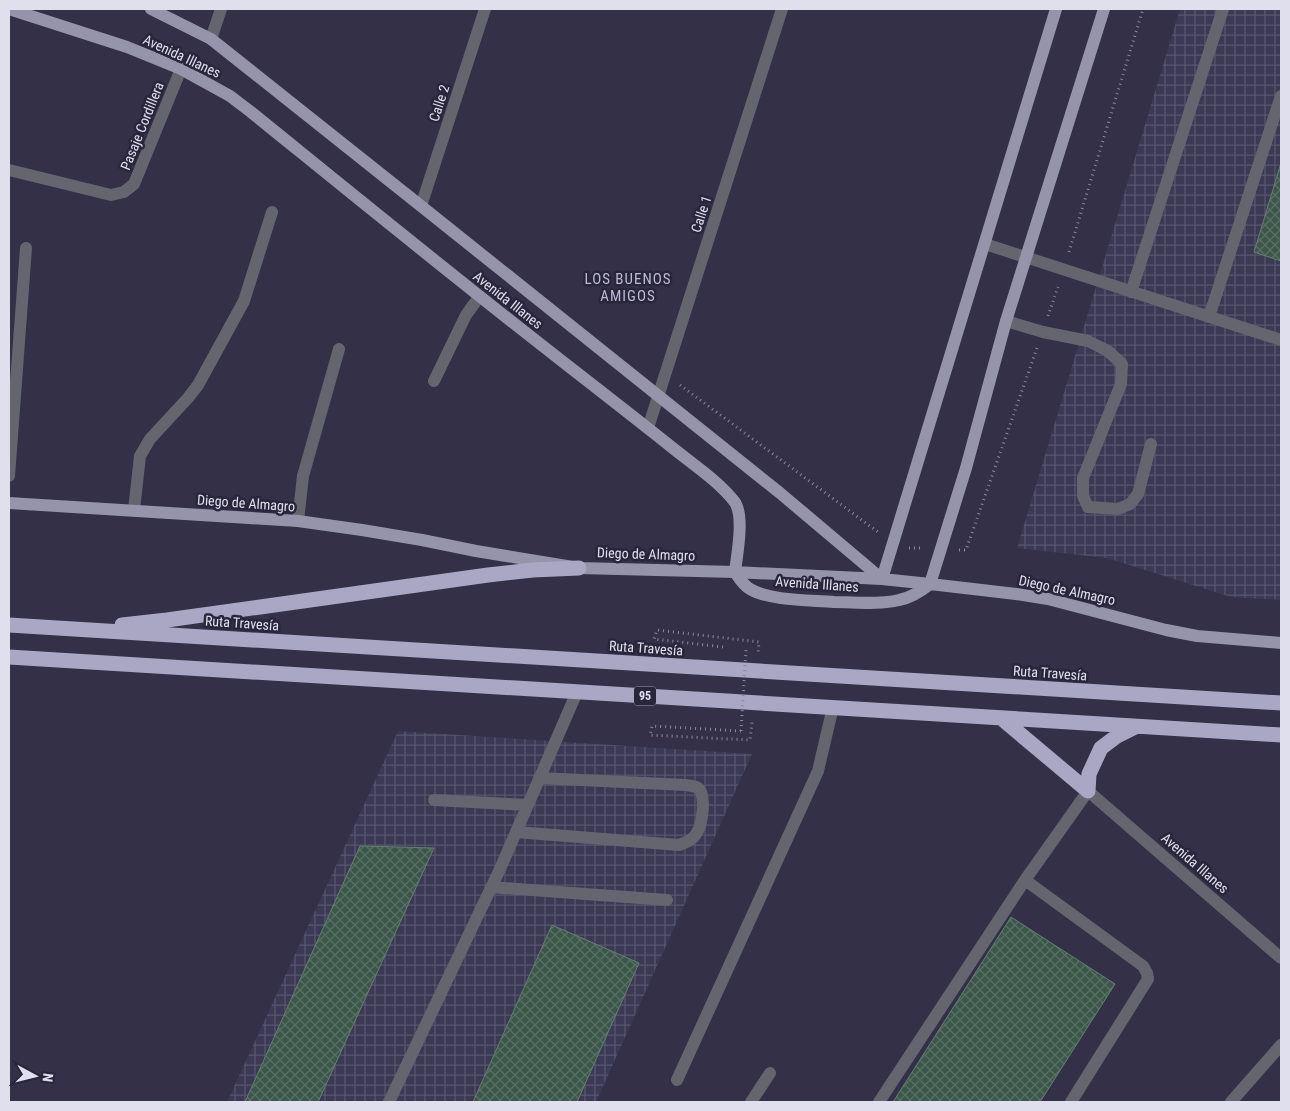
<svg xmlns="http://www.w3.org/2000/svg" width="1290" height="1111" viewBox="0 0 1290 1111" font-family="'Roboto Condensed',sans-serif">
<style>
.industrial{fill:url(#industrial-grid)}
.building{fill:url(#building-cross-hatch);stroke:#637f70}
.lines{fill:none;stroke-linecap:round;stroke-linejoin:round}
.path{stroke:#8b899c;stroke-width:3;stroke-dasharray:1 4;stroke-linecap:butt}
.minor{stroke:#656570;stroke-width:12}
.major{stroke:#9694ab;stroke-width:12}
.highway{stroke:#a9a7c3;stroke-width:15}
.path-bridge{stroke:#8b899c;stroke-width:3;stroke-dasharray:1 4;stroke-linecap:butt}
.labels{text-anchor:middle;stroke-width:5;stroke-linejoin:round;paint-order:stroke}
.shield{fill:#29263c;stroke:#a9a8b9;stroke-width:1}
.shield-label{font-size:12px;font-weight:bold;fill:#e0dfee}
.street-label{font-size:14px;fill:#e0dfee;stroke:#29263c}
.neighbourhood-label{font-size:15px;letter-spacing:1px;fill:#bcbad7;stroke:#29263c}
</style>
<defs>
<pattern id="industrial-grid" width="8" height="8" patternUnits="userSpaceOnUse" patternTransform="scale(1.25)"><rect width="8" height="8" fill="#3c3955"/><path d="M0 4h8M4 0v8" fill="none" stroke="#58556e"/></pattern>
<pattern id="building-cross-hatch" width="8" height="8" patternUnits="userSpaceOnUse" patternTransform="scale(1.25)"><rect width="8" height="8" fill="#3c574a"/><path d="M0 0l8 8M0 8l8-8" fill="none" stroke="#586f64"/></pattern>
</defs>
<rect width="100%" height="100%" fill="#333047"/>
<path class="industrial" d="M1180,9H1281V600L1231,597L1107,558L1017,548Z
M398,731L752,754L596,1102H227Z"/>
<path class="building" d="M1281,163V261L1254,252Z
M360,846L434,848L318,1102H245Z
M1011,917L1115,984L1040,1102H893Z
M552,925L639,963L577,1102H473Z"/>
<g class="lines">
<path class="path" d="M1069,252L1143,9
M1048,316L1058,287
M680,385L878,532
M909,548H922
M959,550H966L1037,348
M723,647L654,639L657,630L759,642L758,654
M741,731L652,726L650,735L750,740L752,722"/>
<path class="minor" d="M211,39L221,9
M9,170L111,195L124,192L134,184L181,69
M421,206L485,9
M985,244L1281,340
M1131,292L1223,9
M1209,317L1281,96
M1006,321L1043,332L1088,341L1108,351L1122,364L1121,384L1083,478V496L1088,507L1118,509L1130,504L1138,494L1151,444
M434,381L466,315L479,297
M648,428L782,9
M9,476L26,248
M134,510L140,456L150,439L188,398L198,385L244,301L272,212
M298,521L303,476L339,349
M434,800L528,805
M516,832L679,845C685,843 693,840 696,834C702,826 707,795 698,788C695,786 690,786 686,785L539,778
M1025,880L1143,966L1147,973L1148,979L1071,1102
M491,887L667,900
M677,1080L818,771L833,707
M389,1102L500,869L577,692
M751,1102L770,1073
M879,1102L1025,880L1088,791L1281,958
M1231,1102L1281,1045"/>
<path class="major" d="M9,9L127,47L181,69L230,96L251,112C356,197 460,282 567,365C603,393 639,421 674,449C694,465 718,481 734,501C745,515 737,554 735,572C739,578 743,585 750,589C770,601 811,600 834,602C855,602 878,605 899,600C911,598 920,592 930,584
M151,9L211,39L421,206L780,493L882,579
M9,503L298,521L362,530L422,540L476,551L579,568L735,572L882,579L930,584L1016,594L1048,599L1166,630L1197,636L1281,643
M882,579L1056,9
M930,584L966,468L1006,321L1104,9"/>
<path class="highway" d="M9,625L1281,703
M122,625L167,620L488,575L533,570L579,568
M9,657L1281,735
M1001,718L1088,791
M1088,791L1089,774L1101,748L1117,736L1135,727"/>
<path class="path-bridge" d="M741,731L746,650"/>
</g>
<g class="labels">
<rect class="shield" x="634" y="686.5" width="22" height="19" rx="4"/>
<g class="shield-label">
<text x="645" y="700">95</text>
</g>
<g class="street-label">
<text transform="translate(182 56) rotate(25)" y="5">Avenida Illanes</text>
<text transform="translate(439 103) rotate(-72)" y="5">Calle 2</text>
<text transform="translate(142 126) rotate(-68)" y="5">Pasaje Cordillera</text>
<text transform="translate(701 214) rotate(-72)" y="5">Calle 1</text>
<text transform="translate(508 300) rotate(38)" y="5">Avenida Illanes</text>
<text transform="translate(246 503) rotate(4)" y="5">Diego de Almagro</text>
<text transform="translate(646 554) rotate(2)" y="5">Diego de Almagro</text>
<text transform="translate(817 584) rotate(4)" y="5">Avenida Illanes</text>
<text transform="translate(1067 590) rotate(12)" y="5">Diego de Almagro</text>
<text transform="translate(242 623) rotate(4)" y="5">Ruta Travesía</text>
<text transform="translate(646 648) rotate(4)" y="5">Ruta Travesía</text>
<text transform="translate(1050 673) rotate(4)" y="5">Ruta Travesía</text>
<text transform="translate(1195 863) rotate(41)" y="5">Avenida Illanes</text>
</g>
<g class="neighbourhood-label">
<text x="628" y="284">LOS BUENOS<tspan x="628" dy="17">AMIGOS</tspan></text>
</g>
</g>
<rect width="1290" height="1111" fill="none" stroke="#e0dfee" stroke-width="20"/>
<g transform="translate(35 1076) rotate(97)" stroke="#29263c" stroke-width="4" paint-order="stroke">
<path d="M0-4L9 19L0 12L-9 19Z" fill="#e0dfee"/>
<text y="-8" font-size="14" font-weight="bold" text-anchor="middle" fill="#e0dfee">N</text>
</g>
</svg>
